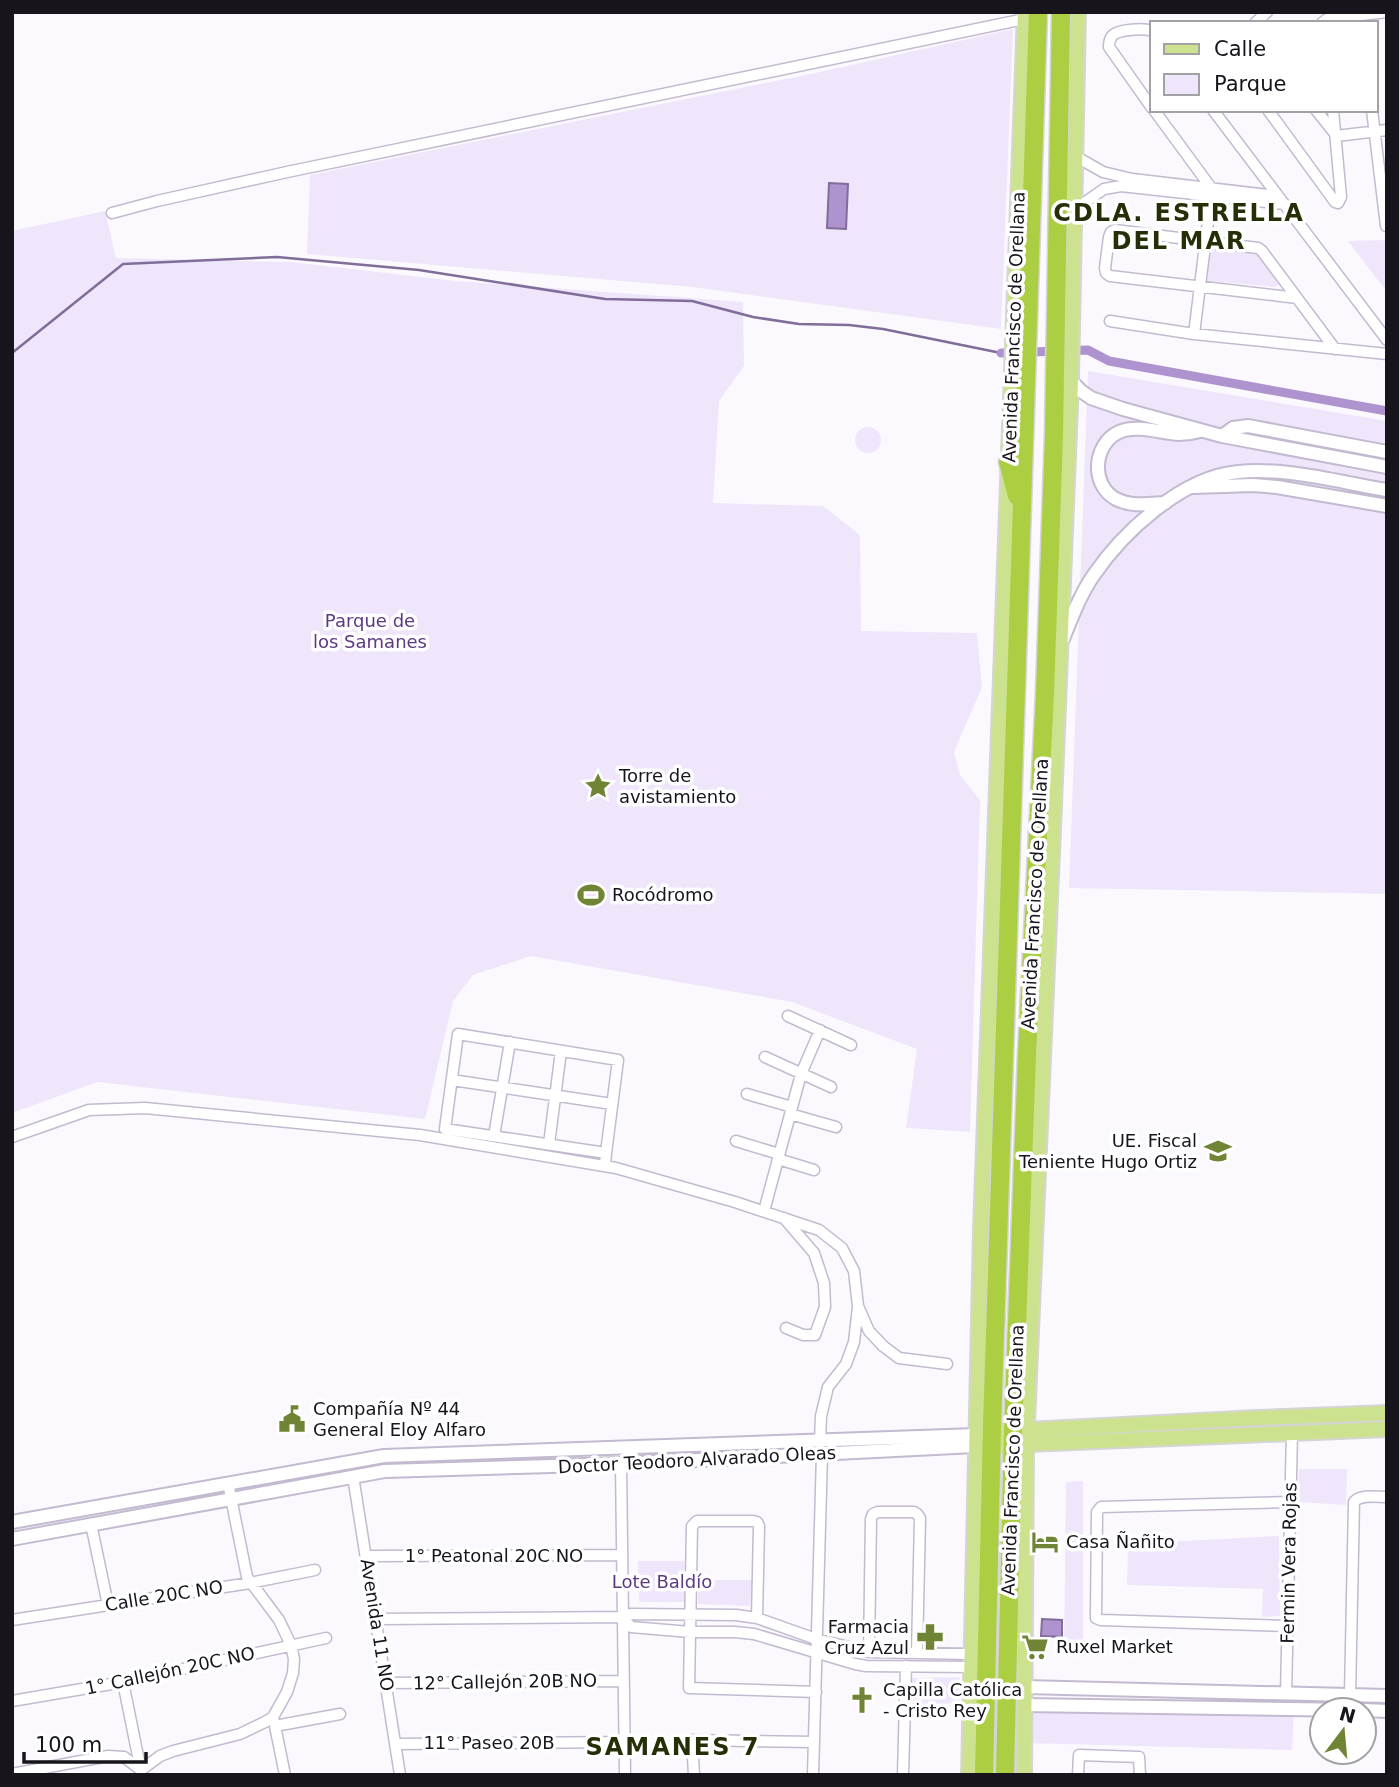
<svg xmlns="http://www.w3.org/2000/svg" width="1399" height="1787" viewBox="0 0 1399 1787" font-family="'DejaVu Sans',sans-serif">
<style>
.green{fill:#efe6fb}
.water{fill:#ae93cf;stroke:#816d99;stroke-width:2}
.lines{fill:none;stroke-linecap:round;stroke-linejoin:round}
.stream{stroke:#816d99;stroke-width:2.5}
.canal{stroke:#ae93cf;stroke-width:9}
.street-casing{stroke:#c3bad0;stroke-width:13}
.secondary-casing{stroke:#c3bad0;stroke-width:16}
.primary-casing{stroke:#d5d5d6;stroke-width:18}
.highway-casing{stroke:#d5d5d6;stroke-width:21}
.street{stroke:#fff;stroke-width:10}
.secondary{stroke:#fff;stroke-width:12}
.primary{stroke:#cde28e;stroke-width:14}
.highway{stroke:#acce42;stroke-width:18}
.labels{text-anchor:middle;stroke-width:7;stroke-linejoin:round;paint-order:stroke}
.street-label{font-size:18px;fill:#17141c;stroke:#fff}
.park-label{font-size:18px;fill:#5d3982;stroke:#fff}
.poi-label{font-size:18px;fill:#17141c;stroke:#fff;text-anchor:start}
.district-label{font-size:24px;font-weight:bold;letter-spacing:2px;fill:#242e07;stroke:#fff}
</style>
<rect width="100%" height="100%" fill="#fbf9fe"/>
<path class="green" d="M1013,29L1001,329L692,287L307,254L310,175L820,72Z
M105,211L116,258L291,262L456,281L743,302L744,366L719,401L713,503L823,506L860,535L861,631L977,633L982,687L954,752L960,775L980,800L970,1132L906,1128L917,1049L792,1002L531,956L473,975L453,1001L425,1119L97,1082L12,1113V231Z
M1387,240V292L1348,241Z
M1206,244L1254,247L1275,274L1279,284L1274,287L1201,280Z
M1088,371L1387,421V894L1069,888Z
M855 440a13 13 0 1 1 26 0a13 13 0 1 1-26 0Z
M1299,1469H1347L1346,1505L1297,1502Z
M1083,1481V1649H1064L1066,1482Z
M1279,1536L1280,1616L1262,1617L1263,1589L1127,1585L1128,1544Z
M638,1561H684L685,1602H639Z
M698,1580H752L750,1606L698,1604Z
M960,1677V1703L912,1705L911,1678Z
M1024,1705L1294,1709L1292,1750L1024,1743Z"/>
<path class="water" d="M829,183L848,184L846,229L827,228Z
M1042,1619L1062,1620V1637L1041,1636Z"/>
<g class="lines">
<path class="stream" d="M12,353L123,264L277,257L419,270L605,299L692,301L753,317L799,324L849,325L883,329L1001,353"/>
<path class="canal" d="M1001,353L1088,350L1109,361L1387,411"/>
<defs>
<path id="street" d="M1255,23L1267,12
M1322,23L1327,19L1387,12
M1152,31C1144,28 1118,29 1112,36C1109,40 1109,43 1109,47L1152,108
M1154,110L1212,189L1194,334
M1213,110L1387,340
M1268,110L1335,202L1338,203L1341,197L1333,110
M1316,110L1336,135
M1372,110L1386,226
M1336,136L1387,130
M1075,156L1103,172L1132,179L1277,196
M1074,210L1104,189L1121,186L1284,204
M112,213L157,201L287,172L1025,19
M1297,298L1110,276L1106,273L1105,268L1109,237L1111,232L1115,230L1258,248L1262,251L1335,349
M1110,321L1194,334L1387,354
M788,1016L851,1045
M765,1057L831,1087
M452,1080L612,1104
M747,1094L792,1107
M790,1114L836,1127
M494,1136L510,1042
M12,1137L89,1110L145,1108L420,1135L616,1168L735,1202L819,1230L842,1248L854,1271L858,1306L869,1331L883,1346L899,1358L947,1364
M736,1141L779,1154
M549,1144L561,1051
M778,1159L814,1170
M605,1166L606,1153L618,1060L458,1034L445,1129L606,1153
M764,1211L801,1074L820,1030
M784,1218L814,1253L824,1283L825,1307L815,1335H803L786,1328
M820,1441L821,1416L828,1387L846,1364L854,1342L858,1307
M621,1464L625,1775
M353,1476L400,1775
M91,1524L108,1605
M366,1556L622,1555
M757,1618L759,1526L757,1522L753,1521H697L692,1526L689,1688L816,1692
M376,1619L623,1617
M12,1620L250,1583L315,1570
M1288,1626L1101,1620L1096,1618L1097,1512L1101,1507L1291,1502
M869,1652L871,1519L873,1514L878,1512H914L917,1514L920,1518L917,1653
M970,1667L866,1666L855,1664L754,1634L735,1632H690L631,1627L623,1617L631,1614L736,1615L757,1618L816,1639L869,1652L970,1654
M123,1682L141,1771
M386,1683L624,1681
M1286,1694L1292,1432
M1350,1695L1354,1502C1361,1494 1376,1497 1387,1497
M12,1701L123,1682L326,1638
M274,1721L285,1775
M275,1726L340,1714
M396,1744L624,1742
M12,1774L108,1756L124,1757L141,1770L160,1756L173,1751L240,1734L265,1722L273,1717L287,1692L293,1673L294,1659L291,1645L279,1620L247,1577L228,1483
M694,1775L692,1740L814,1742
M813,1775L822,1454
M903,1775L906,1666
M1078,1775L1079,1755L1139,1757L1140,1775"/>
<path id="secondary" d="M1071,381L1081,391L1091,398L1123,409L1222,436L1387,467
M1222,436L1233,428L1248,426L1387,452
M1193,487L1253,485L1277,487L1387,506
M1165,503C1148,504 1132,507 1116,499C1090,485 1093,444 1119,432C1136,424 1161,433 1179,434C1186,434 1193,433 1200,431
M1063,639C1072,617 1080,595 1093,576C1123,532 1182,477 1238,472C1287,467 1338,482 1387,490
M12,1522L384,1456L976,1435
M12,1539L385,1471L621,1464L975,1446
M1025,1687L1387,1696
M1024,1705L1354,1710
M1364,1710L1387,1711"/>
<path id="primary" d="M983,1434L1027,1430L1257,1418L1387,1413
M983,1446L1387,1429
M969,1775L981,1230L1025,12
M1024,1775L1026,1445L1053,830L1071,381L1078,12"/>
<path id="highway" d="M1008,462L1017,496
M984,1775L992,1426L1038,12
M1005,1775L1013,1432L1027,1055L1045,693L1054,435L1061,12"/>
</defs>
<use href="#street" class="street-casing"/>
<use href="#secondary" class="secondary-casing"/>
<use href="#primary" class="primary-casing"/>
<use href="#highway" class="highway-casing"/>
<use href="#street" class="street"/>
<use href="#secondary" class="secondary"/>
<use href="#primary" class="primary"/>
<use href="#highway" class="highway"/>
</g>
<defs>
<symbol id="sight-bare" viewBox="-9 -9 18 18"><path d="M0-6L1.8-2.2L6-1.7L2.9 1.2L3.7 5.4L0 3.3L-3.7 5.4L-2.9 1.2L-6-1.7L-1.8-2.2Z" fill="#6f8435" stroke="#fff" stroke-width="2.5" paint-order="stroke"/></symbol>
<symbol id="stadium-bare" viewBox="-9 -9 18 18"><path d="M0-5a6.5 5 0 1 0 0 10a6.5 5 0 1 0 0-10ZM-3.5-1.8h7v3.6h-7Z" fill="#6f8435" stroke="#fff" stroke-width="2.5" paint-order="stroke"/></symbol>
<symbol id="school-bare" viewBox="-9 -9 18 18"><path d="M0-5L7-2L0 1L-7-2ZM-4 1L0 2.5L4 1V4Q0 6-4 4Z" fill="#6f8435" stroke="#fff" stroke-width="2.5" paint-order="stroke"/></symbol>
<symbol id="civic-bare" viewBox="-9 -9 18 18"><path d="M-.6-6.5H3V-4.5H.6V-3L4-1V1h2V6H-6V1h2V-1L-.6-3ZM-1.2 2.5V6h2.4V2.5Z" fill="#6f8435" stroke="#fff" stroke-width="2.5" paint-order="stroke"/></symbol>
<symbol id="hotel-bare" viewBox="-9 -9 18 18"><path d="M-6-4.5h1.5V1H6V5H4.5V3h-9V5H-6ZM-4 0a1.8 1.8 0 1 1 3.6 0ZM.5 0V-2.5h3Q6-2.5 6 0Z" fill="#6f8435" stroke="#fff" stroke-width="2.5" paint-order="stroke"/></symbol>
<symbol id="pharmacy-bare" viewBox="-9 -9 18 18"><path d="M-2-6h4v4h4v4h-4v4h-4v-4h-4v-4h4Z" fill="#6f8435" stroke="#fff" stroke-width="2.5" paint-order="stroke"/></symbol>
<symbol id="supermarket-bare" viewBox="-9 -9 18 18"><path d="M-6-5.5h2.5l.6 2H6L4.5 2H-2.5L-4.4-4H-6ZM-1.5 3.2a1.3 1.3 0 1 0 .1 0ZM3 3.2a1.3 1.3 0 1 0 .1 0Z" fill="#6f8435" stroke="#fff" stroke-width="2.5" paint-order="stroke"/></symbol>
<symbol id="church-bare" viewBox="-9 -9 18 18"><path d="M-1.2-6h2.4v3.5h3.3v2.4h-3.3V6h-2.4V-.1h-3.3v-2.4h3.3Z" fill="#6f8435" stroke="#fff" stroke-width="2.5" paint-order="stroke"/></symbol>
</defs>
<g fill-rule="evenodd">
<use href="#sight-bare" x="579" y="767" width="38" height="38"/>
<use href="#stadium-bare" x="572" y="876" width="38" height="38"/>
<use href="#school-bare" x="1199" y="1132" width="38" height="38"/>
<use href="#civic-bare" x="273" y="1400" width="38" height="38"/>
<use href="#hotel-bare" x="1026" y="1523" width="38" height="38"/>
<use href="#pharmacy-bare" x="911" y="1618" width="38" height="38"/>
<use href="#supermarket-bare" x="1016" y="1628" width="38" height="38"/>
<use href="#church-bare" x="843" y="1681" width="38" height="38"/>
</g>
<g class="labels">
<g class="street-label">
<text transform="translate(1014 327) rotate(-88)" y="6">Avenida Francisco de Orellana</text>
<text transform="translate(1035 894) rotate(-87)" y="6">Avenida Francisco de Orellana</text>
<text transform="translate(697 1460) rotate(-3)" y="6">Doctor Teodoro Alvarado Oleas</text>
<text transform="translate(1013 1460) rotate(-88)" y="6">Avenida Francisco de Orellana</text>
<text x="494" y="1562">1° Peatonal 20C NO</text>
<text transform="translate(1289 1563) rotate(-89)" y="6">Fermin Vera Rojas</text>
<text transform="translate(164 1596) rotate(-9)" y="6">Calle 20C NO</text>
<text transform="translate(377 1625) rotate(81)" y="6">Avenida 11 NO</text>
<text transform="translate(170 1671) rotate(-12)" y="6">1° Callejón 20C NO</text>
<text transform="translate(505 1682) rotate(-1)" y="6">12° Callejón 20B NO</text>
<text x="489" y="1749">11° Paseo 20B</text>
</g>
<g class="park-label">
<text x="370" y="627">Parque de<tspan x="370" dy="21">los Samanes</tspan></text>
<text x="662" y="1588">Lote Baldío</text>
</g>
<g class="poi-label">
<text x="619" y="782">Torre de<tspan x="619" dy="21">avistamiento</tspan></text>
<text x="612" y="901">Rocódromo</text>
<text x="1197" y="1147" text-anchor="end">UE. Fiscal<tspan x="1197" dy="21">Teniente Hugo Ortiz</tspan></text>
<text x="313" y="1415">Compañía Nº 44<tspan x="313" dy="21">General Eloy Alfaro</tspan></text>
<text x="1066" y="1548">Casa Ñañito</text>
<text x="909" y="1633" text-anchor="end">Farmacia<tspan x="909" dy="21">Cruz Azul</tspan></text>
<text x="1056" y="1653">Ruxel Market</text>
<text x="883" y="1696">Capilla Católica<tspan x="883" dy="21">- Cristo Rey</tspan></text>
</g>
<g class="district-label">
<text x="1179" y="221">CDLA. ESTRELLA<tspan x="1179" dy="28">DEL MAR</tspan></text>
<text x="673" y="1755">SAMANES 7</text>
</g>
</g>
<rect width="1399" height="1787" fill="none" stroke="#17141c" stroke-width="28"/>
<rect x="1150" y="21" width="228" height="91" fill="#ffffff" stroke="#a2a1a4" stroke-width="2"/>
<rect x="1164" y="44" width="35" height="10" fill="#cde28e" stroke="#a2a1a4" stroke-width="2"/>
<text x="1214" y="56" font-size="21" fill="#17141c">Calle</text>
<rect x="1164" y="74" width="35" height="21" fill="#efe6fb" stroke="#a2a1a4" stroke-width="2"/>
<text x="1214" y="91" font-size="21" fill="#17141c">Parque</text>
<g transform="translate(1343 1731) rotate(16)"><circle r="33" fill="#ffffff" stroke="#a2a1a4" stroke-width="2"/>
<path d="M0-5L12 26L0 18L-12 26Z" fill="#6f8435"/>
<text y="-10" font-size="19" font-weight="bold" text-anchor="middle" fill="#17141c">N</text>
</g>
<path d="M24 1752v10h122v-10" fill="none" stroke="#17141c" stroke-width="3.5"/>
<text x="35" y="1752" font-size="21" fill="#17141c" stroke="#ffffff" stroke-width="5" paint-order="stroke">100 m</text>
</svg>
